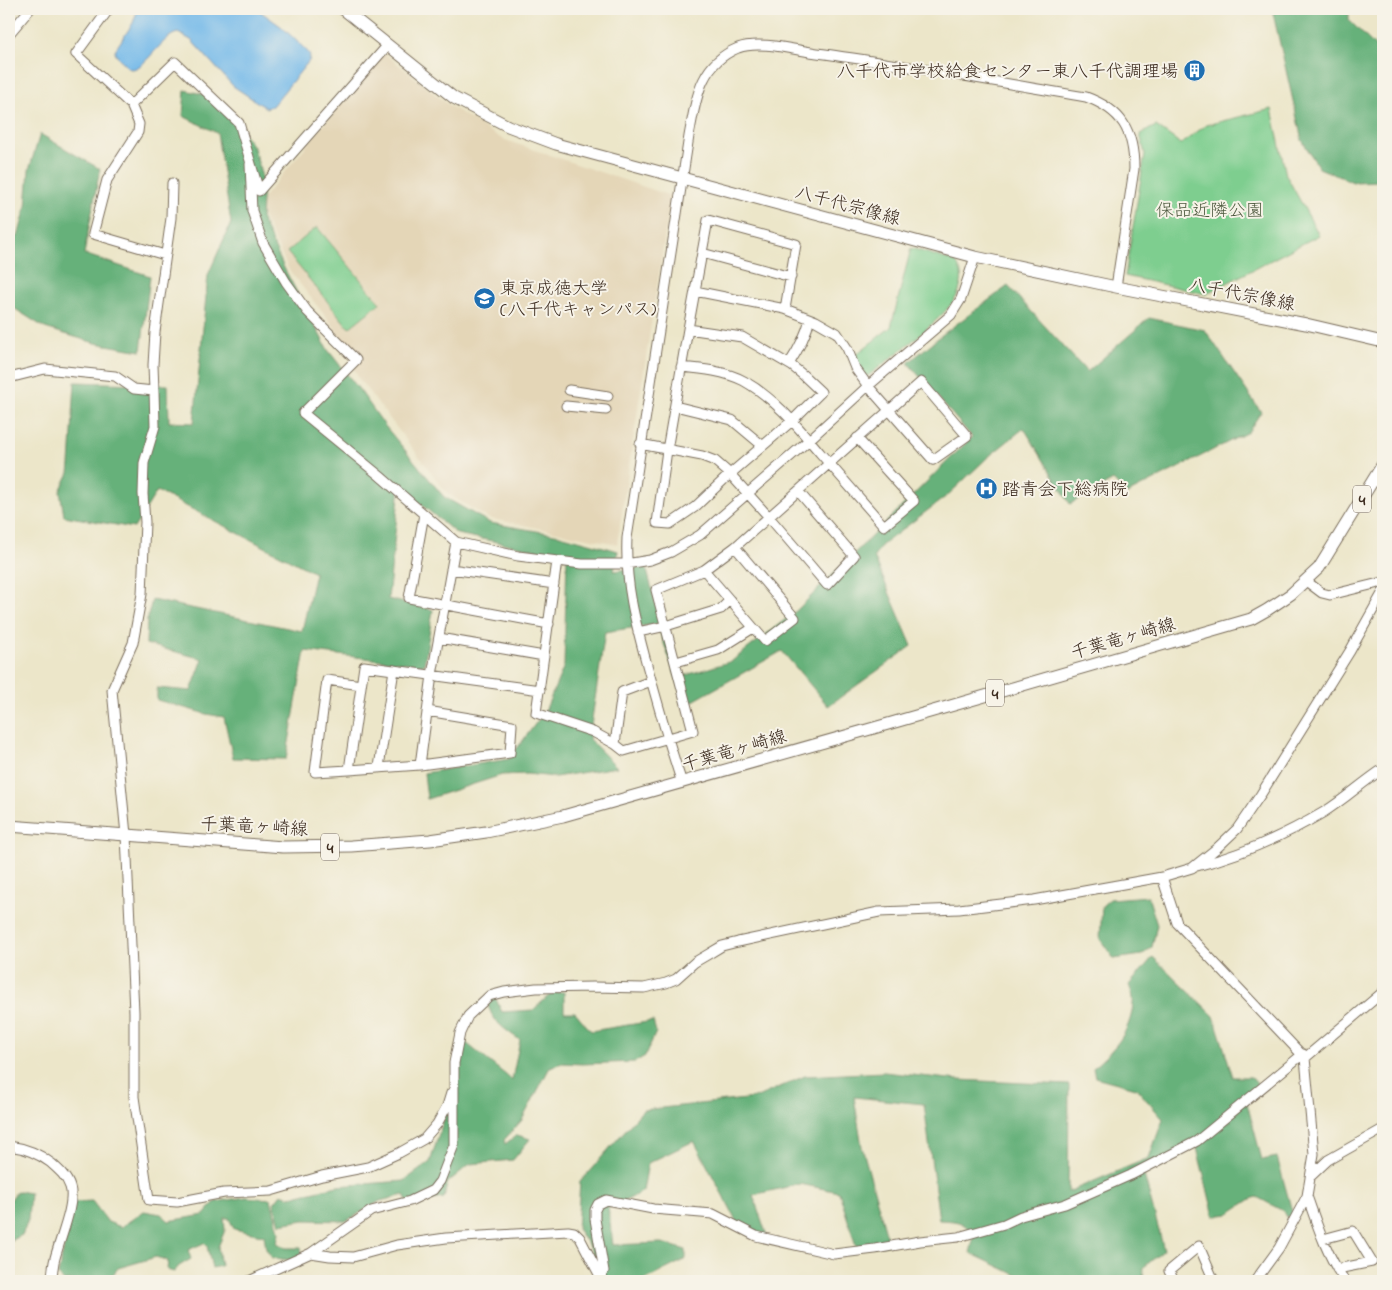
<svg xmlns="http://www.w3.org/2000/svg" width="1392" height="1290" viewBox="0 0 1392 1290" font-family="'Indie Flower','Klee One',sans-serif">
<style>
.built{fill:#e4d6b7}
.green{fill:#7ece8f;stroke:#5c7c56}
.forest{fill:#66b17a;stroke:#506e4c}
.water{fill:#71b8e9;stroke:#567184}
.lines{fill:none;stroke-linecap:round;stroke-linejoin:round}
.minor-casing{stroke:#796c5a;stroke-width:11}
.major-casing{stroke:#796c5a;stroke-width:13}
.minor{stroke:#fff;stroke-width:9}
.major{stroke:#fff;stroke-width:11}
.labels{text-anchor:middle;stroke-width:4;stroke-linejoin:round;paint-order:stroke}
.shield{fill:#f7f3e8;stroke:#73665b;stroke-width:1}
.shield-label{font-size:16px;font-weight:bold;fill:#3b2a1e}
.poi-label{font-size:18px;fill:#3b2a1e;stroke:#f7f3e8;text-anchor:start}
.street-label{font-size:18px;fill:#3b2a1e;stroke:#f7f3e8}
.park-label{font-size:18px;fill:#4f5b40;stroke:#f7f3e8}
</style>
<rect width="100%" height="100%" fill="#f7f3e8"/>
<filter id="ink" filterUnits="userSpaceOnUse"><feTurbulence type="fractalNoise" baseFrequency=".02" numOctaves="2"/><feDisplacementMap in="SourceGraphic" scale="10" xChannelSelector="R" yChannelSelector="G"/><feConvolveMatrix kernelMatrix="1 2 1 2 8 2 1 2 1" color-interpolation-filters="sRGB"/></filter>
<filter id="wash" filterUnits="userSpaceOnUse"><feTurbulence type="fractalNoise" baseFrequency=".0096" numOctaves="4" result="noise"/><feDisplacementMap in="SourceGraphic" scale="20" xChannelSelector="R" yChannelSelector="G"/><feGaussianBlur stdDeviation="1.12" result="paint"/><feColorMatrix in="noise" values="0 0 0 0 0 0 0 0 0 0 0 0 0 0 0 0 0 1.4 0 .05"/><feComposite in="paint" operator="in"/></filter>
<g filter="url(#wash)">
<rect width="100%" height="100%" fill="#ece6c9"/>
<path class="built" d="M384,53L450,106L502,139L671,196L617,544L488,518L448,494L359,379L334,327L289,270L257,205Z"/>
<path class="green" d="M1272,109L1286,175L1319,235L1206,294L1125,276L1145,154L1140,134L1156,126L1181,144L1206,125Z
M317,227L380,303L349,328L287,252Z
M911,248L956,262C962,272 963,279 959,291C952,314 889,359 868,376L864,375L854,356L891,327Z"/>
<path class="forest" d="M1272,9H1349V20L1383,54V181L1353,182L1319,168L1302,140Z
M185,90L211,96L230,115L254,148L263,181L261,218L285,270L328,350L361,392L385,426L444,497L490,523L560,535L618,551L614,571L646,567L659,615L683,676L732,661L796,611L972,437L908,363L943,334L1008,286L1087,372L1149,318L1205,330L1261,412L1248,432L1127,494L1113,480L1070,504L1024,428L987,458L948,495L882,545L874,557L912,646L828,706L782,651L686,705L657,624L605,632L589,739L617,767L555,777L527,774L502,775L427,799L424,773L509,759L545,711L564,666L567,556L457,534L400,487L388,599L433,610L424,665L305,651L286,759L233,758L224,717L206,714L157,700V688L191,691L203,659L146,644L147,620L152,600L302,631L315,573L157,491L134,528L64,516L60,491L69,473L70,465L75,382L168,385L169,422L194,423L208,275L231,223L217,133L183,116Z
M40,134L100,169L84,254L150,276L141,351L95,343L45,328L9,305V234L18,237L26,207L29,170Z
M1148,896L1157,925L1152,947L1142,955L1114,959L1100,939L1102,906L1110,899Z
M1153,957L1214,1016L1233,1077H1251L1259,1086L1247,1103L1262,1160L1277,1157L1293,1215L1286,1217L1283,1211L1257,1197L1251,1199L1228,1214L1214,1216L1196,1144L1143,1171L1164,1250L1144,1267L1143,1281H1029L970,1253L974,1237C965,1220 956,1221 939,1220L924,1104L854,1097L862,1147L889,1244L857,1249L839,1192L800,1184L753,1195L767,1236L757,1233L737,1222L694,1141L648,1163L643,1191L629,1199L608,1207L613,1245L662,1243L686,1250V1259L643,1281H608L587,1243L577,1229L580,1182L643,1110L755,1098L805,1076L884,1072L958,1080L1069,1085L1068,1192L1149,1158L1163,1119L1136,1088L1095,1077L1093,1068C1114,1049 1130,1034 1133,1004C1134,998 1131,990 1129,985Z
M564,992V1012H575L591,1031L653,1021L656,1032L645,1056L635,1062L582,1064L562,1063L550,1067L522,1120L504,1140L505,1144L517,1135L530,1139L513,1160L470,1164L447,1183L444,1198L409,1204L404,1195L380,1201L346,1221L304,1220L280,1224L274,1203L281,1194L290,1197L337,1186L404,1181L430,1162L452,1094L465,1042L512,1080L520,1040C504,1029 491,1021 487,1001L495,997L502,1012L533,1010L552,993Z
M17,1191L30,1193L28,1220L22,1235L9,1241V1202Z
M246,1197L271,1199L279,1232L277,1243L286,1248H301L302,1254L291,1260L272,1258L266,1249L264,1235C253,1234 245,1231 234,1229L229,1218H224L225,1230L218,1247L221,1266L212,1268L207,1246L204,1243L188,1250L191,1259L179,1266L174,1272L167,1270L168,1261L156,1257L118,1268L108,1281H64L58,1275L74,1202L92,1201L108,1222L121,1227L144,1211L161,1214L169,1221L204,1215L215,1202Z"/>
<path class="water" d="M138,9H257L282,27L308,52L310,57L309,61L272,106L266,108L233,86L191,40L178,33C163,35 146,68 132,69C128,69 126,65 123,62C119,58 115,56 115,50L133,23Z"/>
</g>
<g filter="url(#ink)">
<g class="lines">
<defs>
<path id="minor" d="M109,9L76,54L131,105L175,62L239,123L259,191L387,46
M9,34L30,9
M131,105L139,124L138,132L107,180L93,234L165,255
M250,164L252,211L263,243L286,282L307,311L356,360L303,413L380,476L456,542L518,556L582,564H626L650,560L671,552L700,535L809,440L868,386L951,315L961,299L975,257
M702,253L791,277
M695,291L785,309
M688,329L742,337L792,366L803,375L821,392L793,420L730,474L695,507L670,524L657,523L667,450Z
M789,364C798,350 806,336 810,319
M681,367C703,369 725,371 744,381C776,399 798,427 821,454C842,478 863,502 884,526L914,501L857,438
M9,378L45,369L115,376L134,389L154,391L153,365L155,332L171,218L172,183
M569,390L608,396
M154,391L155,426L144,463L143,494L145,522L142,594L133,643L112,690L126,835L134,1012V1097L149,1200L177,1202L224,1193L271,1191L322,1176L368,1167L399,1153L424,1139L437,1124L447,1106L451,1093
M566,406L606,410
M675,406L732,420L763,446
M640,444L702,456L715,461L730,474L769,517L827,585L854,556L798,491
M424,514L409,598L549,624
M557,561L536,713L593,732L615,744
M451,569L554,584
M704,570L765,641L795,618L735,547
M1306,581L1322,593L1330,595L1383,582
M638,632L666,626L721,609L730,600
M439,638L544,656
M676,662L718,650L753,628
M651,681L622,692L615,744L624,751L693,731L656,590L704,570L735,547L921,382L967,436L933,460L868,386L855,368L847,348L837,333L816,321L785,309L796,244L708,220L688,329
M361,685L327,680L315,772L349,770L364,666L540,690
M420,765L432,675L456,542
M379,767L394,670
M349,770L420,765L510,753L512,725L427,711
M682,783C669,744 658,705 647,665C635,621 625,584 627,538L689,136C696,100 699,64 738,48C759,40 794,50 817,53C907,65 996,82 1086,97C1122,110 1134,131 1134,169L1116,287
M1197,866C1241,855 1285,835 1324,812C1345,799 1363,782 1383,769
M1162,877L1177,923L1305,1058L1314,1154L1307,1196L1279,1248L1255,1281
M1305,1058L1383,992
M9,1146C25,1148 38,1153 51,1163C59,1170 67,1177 70,1187C76,1204 58,1243 54,1262C53,1268 52,1275 52,1281
M1310,1177L1328,1160L1383,1129
M1307,1196C1317,1225 1327,1256 1345,1281
M1323,1239L1353,1231L1372,1262L1337,1269
M311,1253L330,1256L353,1257L397,1245L446,1238L568,1231L574,1232L580,1238L602,1280
M600,1277L604,1271L595,1219V1210L598,1204L606,1200L653,1209L713,1214L756,1236L834,1254L875,1249L920,1241L958,1237L1004,1224L1021,1216L1065,1204L1131,1175L1197,1141L1303,1054
M249,1281L311,1253L371,1211L410,1201L433,1190L440,1181L454,1145V1063L460,1033L468,1016L489,996L504,992L536,988L593,987L644,988L666,983L676,979L695,962L707,955L722,946L738,942L879,912L959,909L1034,900L1162,877L1192,868L1217,848L1237,829L1261,794L1350,651L1383,592
M1174,1281L1169,1271L1199,1246L1214,1281"/>
<path id="major" d="M343,9L454,98L508,126L556,144L975,257L1116,287L1306,324L1383,342
M9,826L283,847L351,846L430,840L486,832L563,816L888,724L1251,619L1267,610L1291,594L1319,568L1383,464"/>
</defs>
<use href="#minor" class="minor-casing"/>
<use href="#major" class="major-casing"/>
<use href="#minor" class="minor"/>
<use href="#major" class="major"/>
</g>
</g>
<defs>
<symbol id="building-disc" viewBox="-11 -11 22 22"><circle r="9.5" fill="#1f6fb2" stroke="#f7f3e8"/><path d="M-4-6H4V6H1V3H-1V6H-4ZM-2.5-4.3h1.7v1.8h-1.7ZM.8-4.3h1.7v1.8H.8ZM-2.5-1h1.7V.8h-1.7ZM.8-1h1.7V.8H.8Z" fill="#fff"/></symbol>
<symbol id="university-disc" viewBox="-11 -11 22 22"><circle r="9.5" fill="#1f6fb2" stroke="#f7f3e8"/><path d="M0-5L7-2L0 1L-7-2ZM-4 1L0 2.5L4 1V4Q0 6-4 4Z" fill="#fff"/></symbol>
<symbol id="hospital-disc" viewBox="-11 -11 22 22"><circle r="9.5" fill="#1f6fb2" stroke="#f7f3e8"/><path d="M-5-5h3v3.5h4V-5h3V5h-3V1.5h-4V5h-3Z" fill="#fff"/></symbol>
</defs>
<g fill-rule="evenodd">
<use href="#building-disc" x="1182" y="58" width="25" height="25"/>
<use href="#university-disc" x="472" y="286" width="25" height="25"/>
<use href="#hospital-disc" x="974" y="476" width="25" height="25"/>
</g>
<g class="labels">
<g class="shield">
<rect x="1353" y="485.5" width="18" height="27" rx="4"/>
<rect x="986" y="679.5" width="18" height="27" rx="4"/>
<rect x="321" y="833.5" width="18" height="27" rx="4"/>
</g>
<g class="shield-label">
<text x="1362" y="505">4</text>
<text x="995" y="699">4</text>
<text x="330" y="853">4</text>
</g>
<g class="poi-label">
<text x="1178" y="77" text-anchor="end">八千代市学校給食センター東八千代調理場</text>
<text x="500" y="294">東京成徳大学<tspan x="500" dy="21">(八千代キャンパス)</tspan></text>
<text x="1002" y="495">踏青会下総病院</text>
</g>
<g class="street-label">
<text transform="translate(848 205) rotate(15)" y="6">八千代宗像線</text>
<text transform="translate(1242 294) rotate(11)" y="6">八千代宗像線</text>
<text transform="translate(1123 638) rotate(-16)" y="6">千葉竜ヶ崎線</text>
<text transform="translate(734 750) rotate(-16)" y="6">千葉竜ヶ崎線</text>
<text transform="translate(254 826) rotate(3)" y="6">千葉竜ヶ崎線</text>
</g>
<g class="park-label">
<text x="1210" y="216">保品近隣公園</text>
</g>
</g>
<rect width="1392" height="1290" fill="none" stroke="#f7f3e8" stroke-width="30"/>
</svg>
